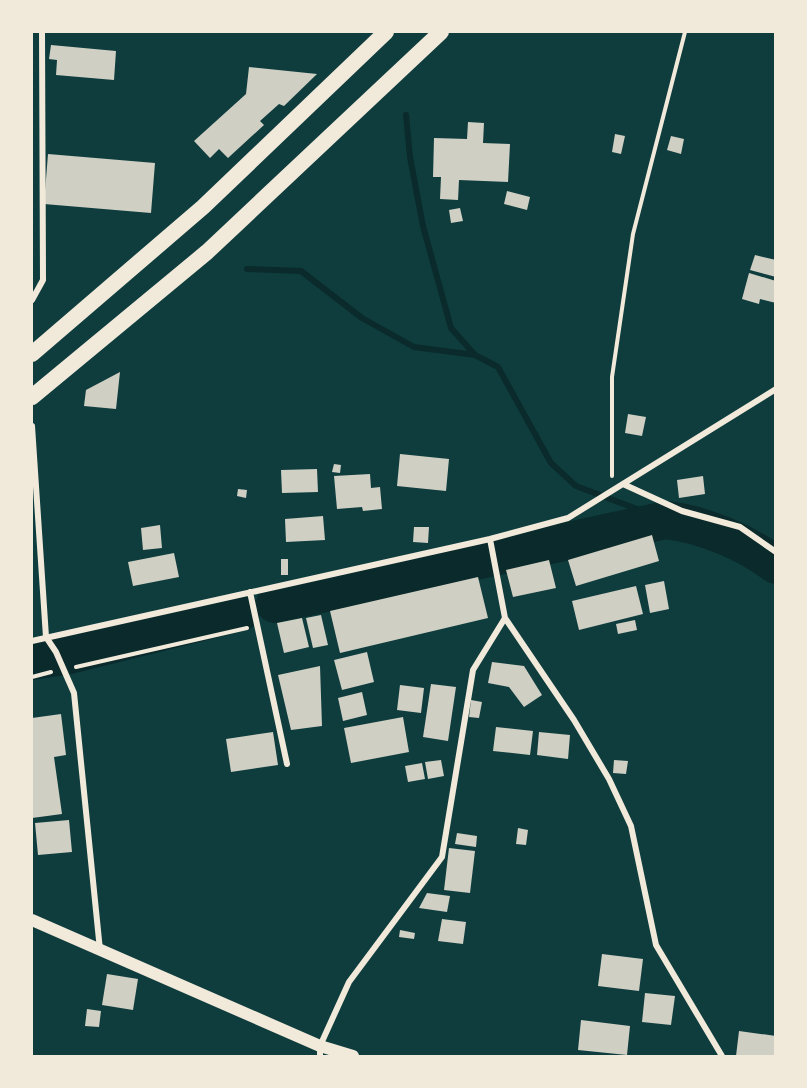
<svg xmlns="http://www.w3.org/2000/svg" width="807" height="1088" viewBox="0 0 807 1088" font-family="Montserrat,sans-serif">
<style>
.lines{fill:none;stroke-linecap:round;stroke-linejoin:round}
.stream{stroke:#0a2a2b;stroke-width:6}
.river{stroke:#0a2a2b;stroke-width:38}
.building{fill:#cfcfc3}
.path{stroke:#f1e9da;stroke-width:4}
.minor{stroke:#f1e9da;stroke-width:6}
.secondary{stroke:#f1e9da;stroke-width:12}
.trunk{stroke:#f1e9da;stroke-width:16}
</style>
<rect width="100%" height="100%" fill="#0f3d3e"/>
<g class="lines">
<path class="stream" d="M406,115L410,157L423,226L451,328L475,355L498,367L551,463L576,486L666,520
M247,269L301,271L362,318L414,347L475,355"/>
<path class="river" d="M275,604L666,520C702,524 746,542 776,565
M32,661L65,656L241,612"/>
</g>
<path class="building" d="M51,45L116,51L114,80L56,75L57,60L49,59Z
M249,67L317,74L284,106L279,104L260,121L264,125L228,158L219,149L210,158L194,141L246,94Z
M468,122L484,123L483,143L510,144L508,182L459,180L458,200L440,199L441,177H433L434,138L467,139Z
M615,134L625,136L621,154L612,152Z
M671,136L684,139L681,154L667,150Z
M48,154L155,163L151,213L44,204Z
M507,191L530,197L527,210L504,204Z
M460,208L463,221L451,223L449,210Z
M755,255L776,260V277L750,270Z
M749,273L776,281V303L760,299L759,304L742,299Z
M120,372L116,409L84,406L86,390Z
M628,414L646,417L642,436L625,433Z
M400,454L449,459L446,491L397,486Z
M334,464L341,465L340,473L332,472Z
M317,469L318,492L282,493L281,470Z
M370,474L371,488L380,487L382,509L363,511L362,507L337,509L334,476Z
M703,476L705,494L679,498L677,480Z
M238,489L247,490L246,498L237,496Z
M323,516L325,540L286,542L285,519Z
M160,525L162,548L143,550L141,528Z
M414,527H429L428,543L413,542Z
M652,535L659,561L576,586L568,560Z
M174,553L179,577L133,586L128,562Z
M281,559H288V575H281Z
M549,560L556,588L513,597L506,570Z
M478,577L488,618L340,653L330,611Z
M664,581L669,609L650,613L645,585Z
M636,586L643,614L579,630L572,601Z
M321,615L328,645L313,648L306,618Z
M302,618L309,647L284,653L277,623Z
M635,620L637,630L618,634L616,624Z
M367,652L374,682L342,690L334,660Z
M492,662L524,666L542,695L524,707L509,687L488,683Z
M320,666L322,726L291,730L278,675Z
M431,684L456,687L448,741L423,737Z
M400,685L424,688L421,713L397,710Z
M362,692L367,715L343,721L338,698Z
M471,700L482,702L479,718L469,717Z
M61,714L66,755L54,757L62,814L32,818V718Z
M403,717L409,752L351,763L344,728Z
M496,727L533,731L530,755L493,751Z
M273,732L278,765L231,772L226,739Z
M539,732L570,735L568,759L537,755Z
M441,760L444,776L428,779L425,762Z
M614,760L628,761L626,774L613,773Z
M422,763L425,779L408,782L405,766Z
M69,820L72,852L38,855L35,823Z
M518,828L528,830L526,845L516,844Z
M457,833L477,836L476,847L455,844Z
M449,848L475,851L470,893L444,890Z
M427,893L450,896L447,912L419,908Z
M442,919L466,922L463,944L438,941Z
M400,930L415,933L414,939L399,937Z
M602,954L643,959L639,991L598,986Z
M107,974L138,979L133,1010L102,1005Z
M645,993L675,996L671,1025L642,1022Z
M87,1009L101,1011L99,1027L85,1026Z
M581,1020L630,1026L627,1055L578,1050Z
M739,1031L776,1036V1056H736Z"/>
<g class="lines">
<path class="path" d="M612,476V377L633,234L685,32
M76,667L247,628
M32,677L51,672"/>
<path class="minor" d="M32,300L43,280L42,32
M32,426L46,637L56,652L74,693L100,950
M623,484L682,511L740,527L776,552
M490,539L505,618L574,720L609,779L631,826L656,945L722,1056
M250,592L287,764
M32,641L490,539L568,518L776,389
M320,1056V1046L349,982L442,857L473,670L505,618"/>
<path class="secondary" d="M32,920L320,1046L353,1056"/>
<path class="trunk" d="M32,354L203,207L386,32
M32,397L207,252L441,32"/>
</g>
<rect width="807" height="1088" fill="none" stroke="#f1e9da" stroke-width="66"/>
</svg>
